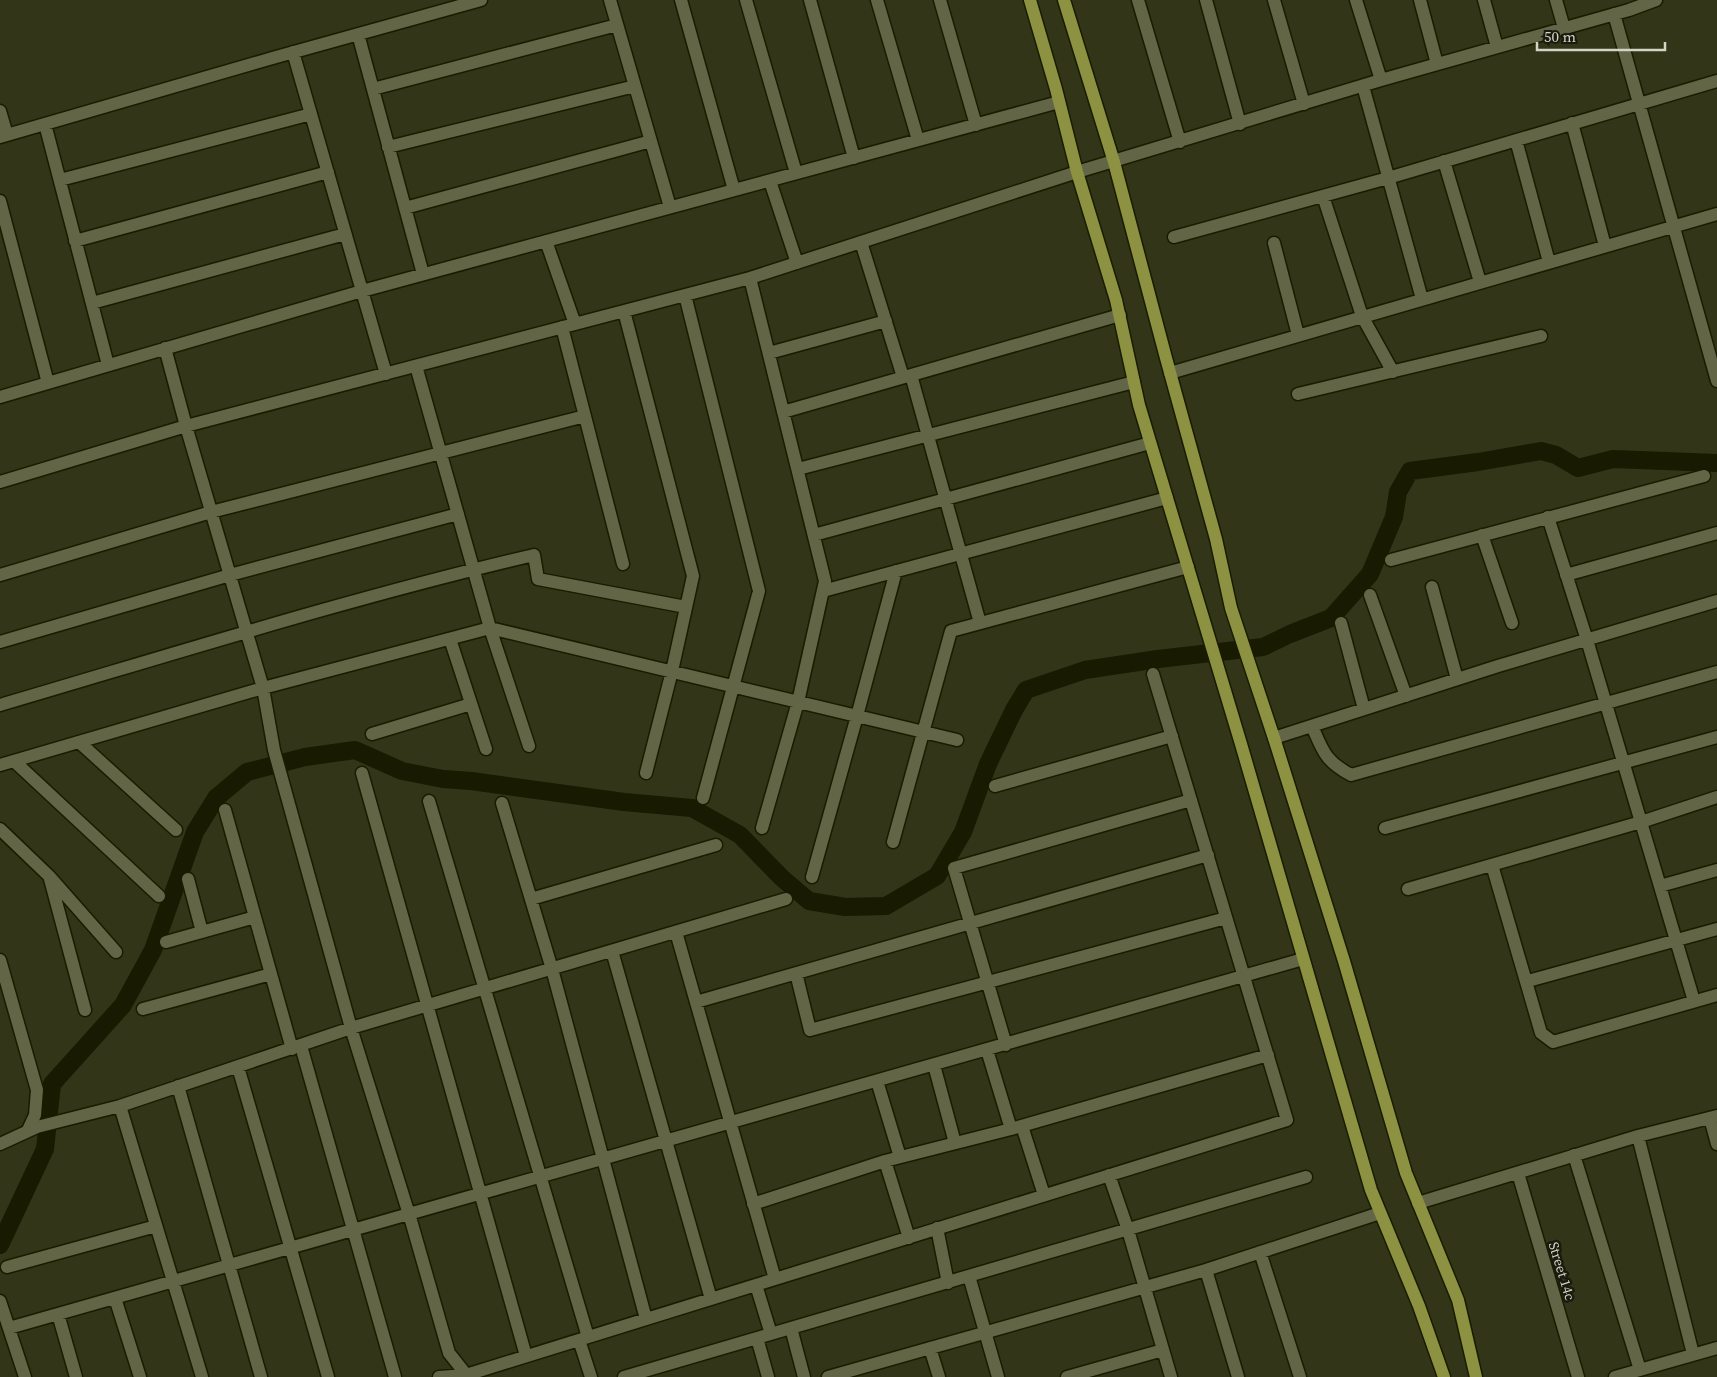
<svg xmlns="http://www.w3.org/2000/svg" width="1717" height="1377" viewBox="0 0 1717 1377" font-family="'Source Serif 4',serif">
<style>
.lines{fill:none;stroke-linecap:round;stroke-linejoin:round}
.canal{stroke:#181a01;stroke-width:18}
.minor-casing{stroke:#1a1c01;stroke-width:15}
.major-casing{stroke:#1a1c01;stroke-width:15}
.minor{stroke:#626546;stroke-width:12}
.major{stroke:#8c9242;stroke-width:12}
.labels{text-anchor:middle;stroke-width:5;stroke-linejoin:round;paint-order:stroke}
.street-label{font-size:14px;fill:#d3d5c4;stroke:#1a1b0e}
</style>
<rect width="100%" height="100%" fill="#323517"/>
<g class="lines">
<path class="canal" d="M0,1245L45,1149L52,1084L123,1005L153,950L195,832L216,798L247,772L305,757L355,750L402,771L443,779L471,781L624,802L692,808L740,835L782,878L809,901L845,907L886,906L937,876L963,832L988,764L1014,710L1026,690L1085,670L1158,659L1263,647L1290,634L1331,618L1370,574L1394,517L1398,492L1410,471L1478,462L1541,451L1556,455L1578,468L1613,459L1717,463"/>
<defs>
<path id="minor" d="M610,0L670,207
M681,0L734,190
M746,0L796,173
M810,0L854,158
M877,0L918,140
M940,0L976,125
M1138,0L1180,142
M1206,0L1240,124
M1274,0L1304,104
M1356,0L1381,80
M1420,0L1437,64
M1484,0L1497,47
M1556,0L1564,28
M1614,14L1717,381
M358,34L423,274
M293,52L386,374
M1363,86L1422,299
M373,89L617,25
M0,111L7,135
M1572,123L1605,246
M45,124L108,365
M0,137L276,57L481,0
M1516,140L1549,262
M388,147L635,86
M1444,161L1480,282
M60,180L311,114
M770,181L797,263
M1323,196L1362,316L1393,372
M0,201L48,383
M405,208L651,141
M1174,237L1388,178L1717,81
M75,241L328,172
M546,241L575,324
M861,242L903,377
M1274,243L1298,335
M750,278L825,581L798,702L762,828
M685,295L759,591L703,798
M92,303L345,234
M624,311L693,576L672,671L646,773
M562,327L623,564
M165,348L186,426L263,688L274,750L351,1028L412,1224L449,1353L468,1377
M769,353L886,321
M416,366L490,628L529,746
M1170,373L1717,214
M911,375L980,623
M1298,394L1541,336
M0,397L362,291L1059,102
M783,412L1120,315
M798,469L1134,382
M0,482L186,426L750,278L1077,172L1381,80L1629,10L1656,0
M1548,517L1587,640L1694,1001
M814,535L1150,443
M1482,535L1512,623
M1391,560L1704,476
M0,575L211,512L585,416
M1566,575L1717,533
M1432,587L1457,679
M823,591L1167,498
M1370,595L1406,696
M1341,623L1364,709
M450,639L486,749
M0,642L230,575L458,514
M0,705C177,653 354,597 534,555L538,579L686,607
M1312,726C1323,751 1325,761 1351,775L1717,672
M372,734L471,704
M1274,738L1498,666L1717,601
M79,742L176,830
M14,761L159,896
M0,765L263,688L490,628L957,740
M362,773L526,1356
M995,786L1172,736
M429,801L588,1337
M502,803L552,969L646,1319
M225,810L292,1049
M1385,828L1717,737
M0,829L49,876L116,952
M893,842L951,631L1188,567
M1492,865L1541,1033L1553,1042L1717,995
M812,877L857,716L896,571
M50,879L85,1010
M188,879L202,932
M1660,886L1717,870
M1408,889L1641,822L1717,797
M531,899L716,845
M676,932L775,1279
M166,942L255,917
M612,951L711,1299
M0,960L37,1090L35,1115L28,1130
M796,973L810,1030L1226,918
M1528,981L1717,929
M696,1002L1208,855
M143,1009L271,974
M1006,1045L954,868L1191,800
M301,1046L395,1377
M987,1050L1011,1129
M934,1065L955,1143
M238,1067L328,1377
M877,1081L900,1157
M178,1086L261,1377
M120,1106L202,1377
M1710,1118L1717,1144
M1022,1126L1044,1195
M1638,1136L1693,1354
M0,1144L37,1127L120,1106L351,1028L786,899
M1574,1155L1640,1370
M885,1161L909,1238
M1518,1173L1578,1377
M1109,1175L1128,1230L1171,1377
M1418,1203L1638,1136L1717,1116
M753,1204L885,1161L1011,1129L1268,1055
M937,1228L948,1283
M1260,1252L1300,1377
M7,1267L156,1226
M969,1276L998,1377
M756,1285L771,1334
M115,1298L140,1377
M0,1301L25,1377
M58,1314L76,1377
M9,1328L1303,959
M791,1328L804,1377
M757,1338L768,1377
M579,1340L591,1377
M930,1348L939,1377
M439,1377L466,1375L1287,1120L1153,674
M624,1377L1306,1177
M828,1377L1206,1270
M1067,1377L1163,1350
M1238,1377L1206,1270L1380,1213
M1615,1377L1717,1348"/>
<path id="major" d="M1030,0L1056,89L1077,172L1116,300L1139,405L1241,744L1371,1190L1419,1306L1444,1377
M1064,0L1114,162L1166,358L1216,539L1231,608L1274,738L1344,961L1406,1173L1458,1300L1476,1377"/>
</defs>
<use href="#minor" class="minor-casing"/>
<use href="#major" class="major-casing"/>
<use href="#minor" class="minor"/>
<use href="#major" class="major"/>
</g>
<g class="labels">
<g class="street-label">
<text transform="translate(1562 1271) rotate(73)" y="5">Street 14c</text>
</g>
</g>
<path d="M1537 42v8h128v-8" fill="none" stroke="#d3d5c4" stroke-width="2.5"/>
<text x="1544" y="42" font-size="15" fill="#d3d5c4" stroke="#1a1b0e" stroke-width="4" paint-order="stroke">50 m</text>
</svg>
